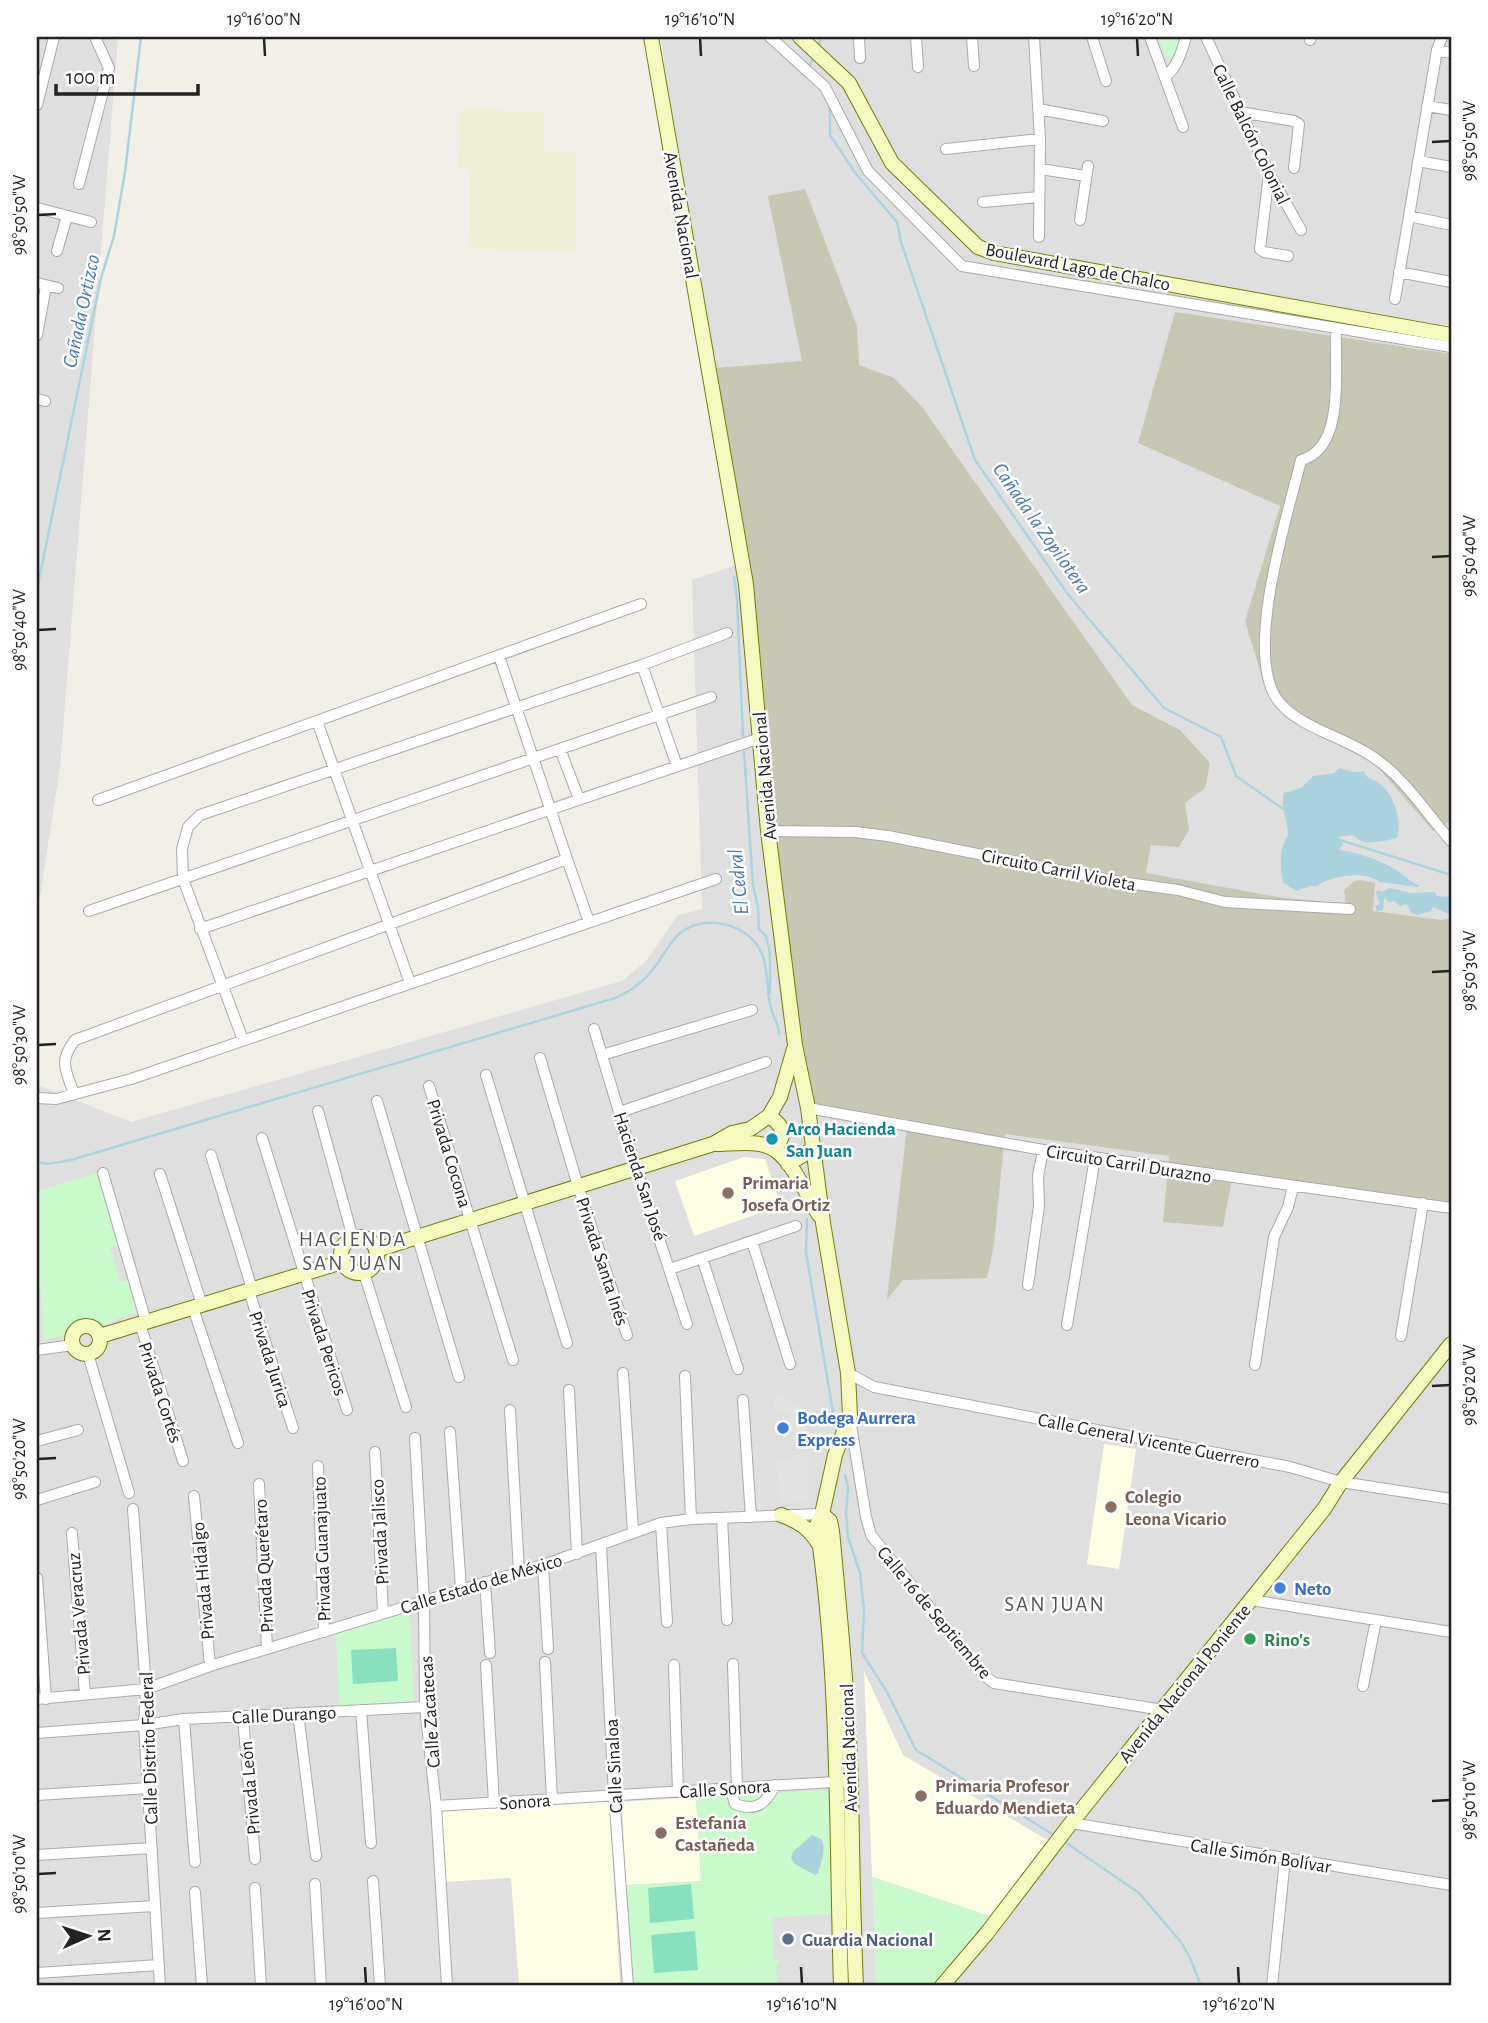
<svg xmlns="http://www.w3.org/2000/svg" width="1488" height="2023" viewBox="0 0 1488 2023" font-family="'Alegreya Sans',sans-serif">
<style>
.residential{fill:#e0dfdf}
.education{fill:#ffffe5}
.construction{fill:#c7c7b4}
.farmland{fill:#eef0d5}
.park{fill:#c8facc}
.pitch{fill:#88e0be}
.parking{fill:#e2e2e2}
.water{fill:#aad3df}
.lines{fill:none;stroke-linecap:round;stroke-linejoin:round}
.stream{stroke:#aad3df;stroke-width:2.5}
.street-casing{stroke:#a9a9a9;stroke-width:12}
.secondary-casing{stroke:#707d05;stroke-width:16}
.street{stroke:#fff;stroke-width:10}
.secondary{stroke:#f7fabf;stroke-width:14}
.ticks{fill:none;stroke:#222;stroke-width:2.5}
.culture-dot{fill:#0f9aa8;stroke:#fff;stroke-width:2.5}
.education-dot{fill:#8d6e63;stroke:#fff;stroke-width:2.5}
.shop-dot{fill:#3f7fe0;stroke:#fff;stroke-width:2.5}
.leisure-dot{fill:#2e9e5b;stroke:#fff;stroke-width:2.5}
.service-dot{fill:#5c6f8a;stroke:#fff;stroke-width:2.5}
.labels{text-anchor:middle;stroke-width:5;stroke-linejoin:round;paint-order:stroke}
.street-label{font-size:19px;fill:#222;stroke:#fff}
.culture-label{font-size:19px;font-weight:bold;fill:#0d838f;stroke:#fff;text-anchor:start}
.education-label{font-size:19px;font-weight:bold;fill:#785e54;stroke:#fff;text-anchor:start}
.shop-label{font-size:19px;font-weight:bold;fill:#366cbe;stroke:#fff;text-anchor:start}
.leisure-label{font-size:19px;font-weight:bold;fill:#27864d;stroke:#fff;text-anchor:start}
.service-label{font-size:19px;font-weight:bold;fill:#4e5e75;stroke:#fff;text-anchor:start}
.water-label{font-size:21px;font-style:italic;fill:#4a7aab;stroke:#fff}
.neighbourhood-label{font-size:21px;letter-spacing:2px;fill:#555;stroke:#fff}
.neatline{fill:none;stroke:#222;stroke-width:2.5}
.ticks-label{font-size:18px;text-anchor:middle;fill:#222}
</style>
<rect width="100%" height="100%" fill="#f2efe9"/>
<path class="residential" d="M37,37H118L60,767L37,916Z
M661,37H1451V1986H37V1085L131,1122L622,981L646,961L678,915L702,909L692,580L748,561L668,90Z"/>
<path class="education" d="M744,1157L765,1159L781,1206L694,1236L675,1181Z
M1104,1444L1136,1449L1119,1569L1087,1564Z
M864,1671L903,1755L1049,1841L989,1916L872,1877Z
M696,1797L701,1881L626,1885L622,1802Z
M609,1799L620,1986H519L511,1878L443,1882L439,1810Z"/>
<path class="construction" d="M805,189L857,326L859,365L894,378L922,407L1132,705L1180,730L1210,763L1205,788L1185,803L1189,830L1179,847L1151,845L1146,873L1277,897L1346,904L1344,890L1354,881L1361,880L1375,883L1373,911L1441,920L1451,918V1204L1380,1192L1233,1173L1223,1227L1163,1222L1169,1156L1005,1134L994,1244L987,1278L903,1280L887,1299L908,1119L816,1107L811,1103L776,879L753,595L716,368L802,361L768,196Z
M1175,312L1451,354V821L1433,831L1363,750L1267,694L1245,621L1280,506L1138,443Z"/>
<path class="farmland" d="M460,109L544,112L545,152H576V251L469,249L470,170L458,169Z"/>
<path class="park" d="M1157,37H1182L1175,57H1166Z
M97,1173L118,1245L110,1248L120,1282L128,1280L135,1306L134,1313L103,1324L91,1319L77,1320L67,1335L43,1340L41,1291L37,1283V1191Z
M409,1611L414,1701L339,1707L336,1633Z
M828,1790L834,1913L772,1918L774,1959H779V1963L776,1964L777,1986H631L626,1885L701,1881L696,1797Z
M872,1877L989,1916L934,1986H876Z"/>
<path class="pitch" d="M396,1648L398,1681L353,1684L351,1650Z
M691,1884L694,1919L650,1923L648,1888Z
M695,1931L698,1970L654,1973L651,1935Z"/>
<path class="parking" d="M777,1393L806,1410L808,1446L792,1445L790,1411L774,1412V1398Z
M807,1454L808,1502L781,1503L776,1461L792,1460V1455Z"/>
<path class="water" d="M1339,768L1353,772L1364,771L1368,778C1391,783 1403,817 1397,838C1381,841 1365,848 1353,835L1337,837L1343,844L1339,850C1357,852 1379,860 1395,869C1404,874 1409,882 1419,885L1418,887L1379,882C1366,870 1330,876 1317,886H1309L1297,891L1283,883C1281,868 1278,848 1288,836C1288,821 1280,806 1284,793L1301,788L1313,776L1334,773Z
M1390,888L1411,893L1435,892L1437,896L1451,897V912L1449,914L1433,907L1431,911L1417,915L1410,912L1409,906L1406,904L1400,906L1394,901L1389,902L1384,898L1383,910L1377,911L1375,906L1380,904L1376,893L1378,890L1382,892Z
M812,1835L821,1839C827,1850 821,1862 818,1873L815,1875L795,1864L791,1859L793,1852Z"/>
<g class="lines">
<path class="stream" d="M818,46L822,37
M808,69L814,55
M830,107V135L856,174L897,222L901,242L975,460L1067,593L1164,708L1221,737L1236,776L1286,811
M734,577L737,600L743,736
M37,589L101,278L114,236L125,172L141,37
M744,752L753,885L758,907L759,929L766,936L770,953V993
M1334,838L1451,875
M37,1162L48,1164L71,1160L615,998C631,991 647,979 657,964C664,954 670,942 679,934C704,912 750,924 762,954C769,971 766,991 771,1008C773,1017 779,1024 779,1034
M807,1219L806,1252L836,1430
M845,1475L848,1488L846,1513L848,1537L860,1573L864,1611L862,1653L887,1692L916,1750L1054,1835
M1062,1840L1139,1893L1181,1942L1190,1958L1201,1986"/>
<defs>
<path id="street" d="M770,37L825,87L868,171L962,266L1451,347
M859,37L860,58
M916,37L918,67
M972,37L974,66
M1034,37L1040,139L1039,237
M1092,37L1106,81
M1150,37L1183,127
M1206,37L1269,173L1301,230
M1310,40L1311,37
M1437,50L1451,53
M1165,77C1178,66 1181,53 1186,37
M37,105L54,37
M1427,106L1451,110
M1038,109L1103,121
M1240,112L1294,121L1299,124L1294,168
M946,149L1040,139
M1418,161L1451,167
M1040,169L1086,176
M1269,173L1260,249L1264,252L1288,256
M79,184L109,68L95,37
M983,202L1039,197
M37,208L91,222
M1409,216L1451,225
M1080,220L1088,166
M57,251L67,216
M1399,272L1451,282
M37,283L58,288
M1395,299L1437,50L1442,37
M1336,328C1334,364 1347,449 1301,460C1288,514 1241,659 1280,703C1302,729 1348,738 1376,759C1405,779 1428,815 1451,841
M37,335L46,286
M37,399L45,401
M499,656L567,859
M642,665L677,766
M317,721L410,983
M560,749L579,799
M98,800L641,604
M768,831L855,832L888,836L1113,881L1178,890L1225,902L1350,909
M89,911L711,697
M200,929L760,738
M594,1029L636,1168L687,1324
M243,1040L183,879L182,849L188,827L200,815L642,665L727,633
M602,1055L752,1010
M540,1058L578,1186L627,1335
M486,1075L567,1343
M429,1086L513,1360
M74,1094C66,1070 58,1062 75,1040L567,859L589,922
M37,1098L56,1099L131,1079L716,879
M377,1101L459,1377
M808,1108L1043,1150L1451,1208
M318,1111L353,1238
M620,1112L766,1062
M262,1138L347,1410
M211,1155L252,1289
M103,1173L146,1322
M160,1174L202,1305
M752,1241L790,1364
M702,1258L738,1369
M670,1269L796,1226
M364,1273L406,1407
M1028,1285L1039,1206L1038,1176L1043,1150
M249,1291L293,1428
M193,1308L238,1443
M140,1324L183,1461
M1067,1325L1095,1158
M1401,1336L1423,1203
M37,1350L73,1345
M88,1354L129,1493
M1255,1365L1274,1237L1288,1207L1293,1187
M623,1373L633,1532
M848,1373L874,1387L1290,1467L1341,1482L1451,1499
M685,1376L691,1519
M569,1390L577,1554
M743,1400L751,1517
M510,1410L519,1572
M850,1419L866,1517L871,1535L985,1676L994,1683L1163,1710
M450,1432L461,1589
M415,1438L424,1601L425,1707L436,1806L447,1986
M37,1441L78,1430
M375,1452L383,1613
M318,1466L324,1632
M259,1484L267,1649
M194,1496L210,1666
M37,1500L95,1482
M133,1509L146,1689L144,1725L160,1986
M722,1518L727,1620
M661,1523L667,1622
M72,1533L85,1694
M601,1546L614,1794L628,1986
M543,1565L548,1649
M37,1578L46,1699
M485,1582L490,1653
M1251,1600L1451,1632
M545,1662L552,1799
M733,1664L737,1787
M486,1665L494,1803
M674,1665L678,1792
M1363,1686L1376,1620
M37,1699L146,1689L210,1666L543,1565L661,1523L691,1519L822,1514
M361,1710L371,1843
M298,1713L316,1856
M243,1717L255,1859
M184,1719L195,1862
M37,1733L144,1725L184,1719L425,1707
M730,1788L735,1804C756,1812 766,1804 775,1785
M37,1795L149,1788
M436,1806L851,1781
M1071,1823L1451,1885
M37,1855L152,1848
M373,1881L380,1986
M315,1884L321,1986
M255,1888L261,1986
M195,1892L202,1986
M37,1913L154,1906
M37,1973L159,1965
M1272,1986L1285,1859"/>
<path id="secondary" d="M651,37L746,584L768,831L795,1045L808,1108L823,1223L848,1373L850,1416L835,1455L822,1514L817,1525C840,1678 836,1832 841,1986
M800,37L849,83L892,163L978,247L994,253L1451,335
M769,1116C784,1126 787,1135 774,1149
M715,1144C733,1144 760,1139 775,1150C793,1162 808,1197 819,1215
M788,1164L813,1149
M341 1255a18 18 0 1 1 36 0a18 18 0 1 1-36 0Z
M376,1250L713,1144L732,1133L750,1129L769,1116L780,1097L794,1049
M72 1340a14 14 0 1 1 28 0a14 14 0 1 1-28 0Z
M100,1336L342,1262
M822,1514L830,1521L832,1531C840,1615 848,1699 851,1783C852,1851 853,1918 856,1986
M781,1515C798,1521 809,1528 818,1543
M942,1986L987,1933L1071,1823L1324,1509L1341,1482L1451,1344"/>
</defs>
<use href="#street" class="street-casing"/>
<use href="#secondary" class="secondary-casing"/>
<use href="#street" class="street"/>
<use href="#secondary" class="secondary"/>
</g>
<path class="ticks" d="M264,38L265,56M700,38L701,56M1137,38L1138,56M1432,142L1450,141M38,215L56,214M1432,557L1450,556M38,630L56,629M1432,972L1450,971M38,1045L56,1044M1432,1386L1450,1385M38,1459L56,1458M1432,1801L1450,1800M38,1874L56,1873M365,1967L366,1984M801,1967L802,1984M1238,1967L1239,1984"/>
<circle class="culture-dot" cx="772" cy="1139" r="7"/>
<g class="education-dot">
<circle cx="728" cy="1193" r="7"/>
<circle cx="1111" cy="1507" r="7"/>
<circle cx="921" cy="1796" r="7"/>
<circle cx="661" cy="1833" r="7"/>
</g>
<g class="shop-dot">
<circle cx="783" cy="1428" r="7"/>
<circle cx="1280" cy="1588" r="7"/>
</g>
<circle class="leisure-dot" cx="1250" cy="1639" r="7"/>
<circle class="service-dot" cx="788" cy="1939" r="7"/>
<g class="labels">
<g class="street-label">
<text transform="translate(1252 134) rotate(64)" y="7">Calle Balcón Colonial</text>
<text transform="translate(682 215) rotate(80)" y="7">Avenida Nacional</text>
<text transform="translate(1078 266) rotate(11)" y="7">Boulevard Lago de Chalco</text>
<text transform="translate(764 776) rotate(-95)" y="7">Avenida Nacional</text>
<text transform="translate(1059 869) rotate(11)" y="7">Circuito Carril Violeta</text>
<text transform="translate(450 1153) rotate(73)" y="7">Privada Cocona</text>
<text transform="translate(1129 1163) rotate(9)" y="7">Circuito Carril Durazno</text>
<text transform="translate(641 1176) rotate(72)" y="7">Hacienda San José</text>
<text transform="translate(603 1261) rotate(72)" y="7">Privada Santa Inés</text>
<text transform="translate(325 1342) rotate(72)" y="7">Privada Pericos</text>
<text transform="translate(271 1359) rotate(72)" y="7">Privada Jurica</text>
<text transform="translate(161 1392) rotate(72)" y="7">Privada Cortés</text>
<text transform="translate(1149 1440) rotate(11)" y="7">Calle General Vicente Guerrero</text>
<text transform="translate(379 1532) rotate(-93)" y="7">Privada Jalisco</text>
<text transform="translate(321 1549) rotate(-92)" y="7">Privada Guanajuato</text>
<text transform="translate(263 1566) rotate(-93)" y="7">Privada Querétaro</text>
<text transform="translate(202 1581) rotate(-95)" y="7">Privada Hidalgo</text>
<text transform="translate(481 1583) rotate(-17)" y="7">Calle Estado de México</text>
<text transform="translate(935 1612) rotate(50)" y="7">Calle 16 de Septiembre</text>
<text transform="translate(78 1614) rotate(-95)" y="7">Privada Veracruz</text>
<text transform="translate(1184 1683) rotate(-51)" y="7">Avenida Nacional Poniente</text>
<text transform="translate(429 1712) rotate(-94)" y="7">Calle Zacatecas</text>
<text transform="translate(284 1714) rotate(-3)" y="7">Calle Durango</text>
<text transform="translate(148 1748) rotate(-92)" y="7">Calle Distrito Federal</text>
<text transform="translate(848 1748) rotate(-92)" y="7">Avenida Nacional</text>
<text transform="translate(613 1766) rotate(-93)" y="7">Calle Sinaloa</text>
<text transform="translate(249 1788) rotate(-95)" y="7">Privada León</text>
<text transform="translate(725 1788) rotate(-4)" y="7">Calle Sonora</text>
<text transform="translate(525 1801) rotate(-4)" y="7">Sonora</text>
<text transform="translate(1261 1855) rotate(9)" y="7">Calle Simón Bolívar</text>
</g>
<g class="culture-label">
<text x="786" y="1135">Arco Hacienda<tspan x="786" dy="22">San Juan</tspan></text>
</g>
<g class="education-label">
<text x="742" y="1189">Primaria<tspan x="742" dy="22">Josefa Ortiz</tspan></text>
<text x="1125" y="1503">Colegio<tspan x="1125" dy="22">Leona Vicario</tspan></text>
<text x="935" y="1792">Primaria Profesor<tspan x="935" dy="22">Eduardo Mendieta</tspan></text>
<text x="675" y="1829">Estefanía<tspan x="675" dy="22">Castañeda</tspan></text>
</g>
<g class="shop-label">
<text x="797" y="1424">Bodega Aurrera<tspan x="797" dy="22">Express</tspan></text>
<text x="1294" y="1595">Neto</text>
</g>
<g class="leisure-label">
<text x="1264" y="1646">Rino's</text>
</g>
<g class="service-label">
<text x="802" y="1946">Guardia Nacional</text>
</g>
<g class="water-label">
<text transform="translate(81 311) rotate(-78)" y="7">Cañada Ortizco</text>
<text transform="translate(1042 528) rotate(55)" y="7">Cañada la Zopilotera</text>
<text transform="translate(738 882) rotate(-96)" y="7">El Cedral</text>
</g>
<g class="neighbourhood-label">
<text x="353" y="1246">HACIENDA<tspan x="353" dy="24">SAN JUAN</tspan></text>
<text x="1055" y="1611">SAN JUAN</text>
</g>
</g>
<rect width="1488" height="2023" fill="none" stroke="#ffffff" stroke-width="77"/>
<g transform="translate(88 1936) rotate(87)" stroke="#ffffff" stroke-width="5" paint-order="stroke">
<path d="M0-5L12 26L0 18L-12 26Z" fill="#222222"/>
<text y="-10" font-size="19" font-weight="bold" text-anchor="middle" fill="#222222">N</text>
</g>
<path d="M56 84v10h142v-10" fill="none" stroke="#222222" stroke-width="3.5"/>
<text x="66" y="84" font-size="21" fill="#222222" stroke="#ffffff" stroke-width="5" paint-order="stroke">100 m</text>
<rect x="38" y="38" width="1412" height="1946" class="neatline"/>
<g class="ticks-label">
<text x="264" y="25">19°16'00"N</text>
<text x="700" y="25">19°16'10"N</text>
<text x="1137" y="25">19°16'20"N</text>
<text transform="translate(1469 141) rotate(-90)" y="6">98°50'50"W</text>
<text transform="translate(19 215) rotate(-90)" y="6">98°50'50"W</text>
<text transform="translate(1469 556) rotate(-90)" y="6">98°50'40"W</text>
<text transform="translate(19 630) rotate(-90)" y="6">98°50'40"W</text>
<text transform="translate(1469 971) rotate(-90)" y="6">98°50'30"W</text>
<text transform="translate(19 1045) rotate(-90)" y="6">98°50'30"W</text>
<text transform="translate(1469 1385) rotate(-90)" y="6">98°50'20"W</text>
<text transform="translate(19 1459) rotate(-90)" y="6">98°50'20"W</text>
<text transform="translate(1469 1800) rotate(-90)" y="6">98°50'10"W</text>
<text transform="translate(19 1874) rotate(-90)" y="6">98°50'10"W</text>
<text x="366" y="2010">19°16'00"N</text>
<text x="802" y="2010">19°16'10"N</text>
<text x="1239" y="2010">19°16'20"N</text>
</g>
</svg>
